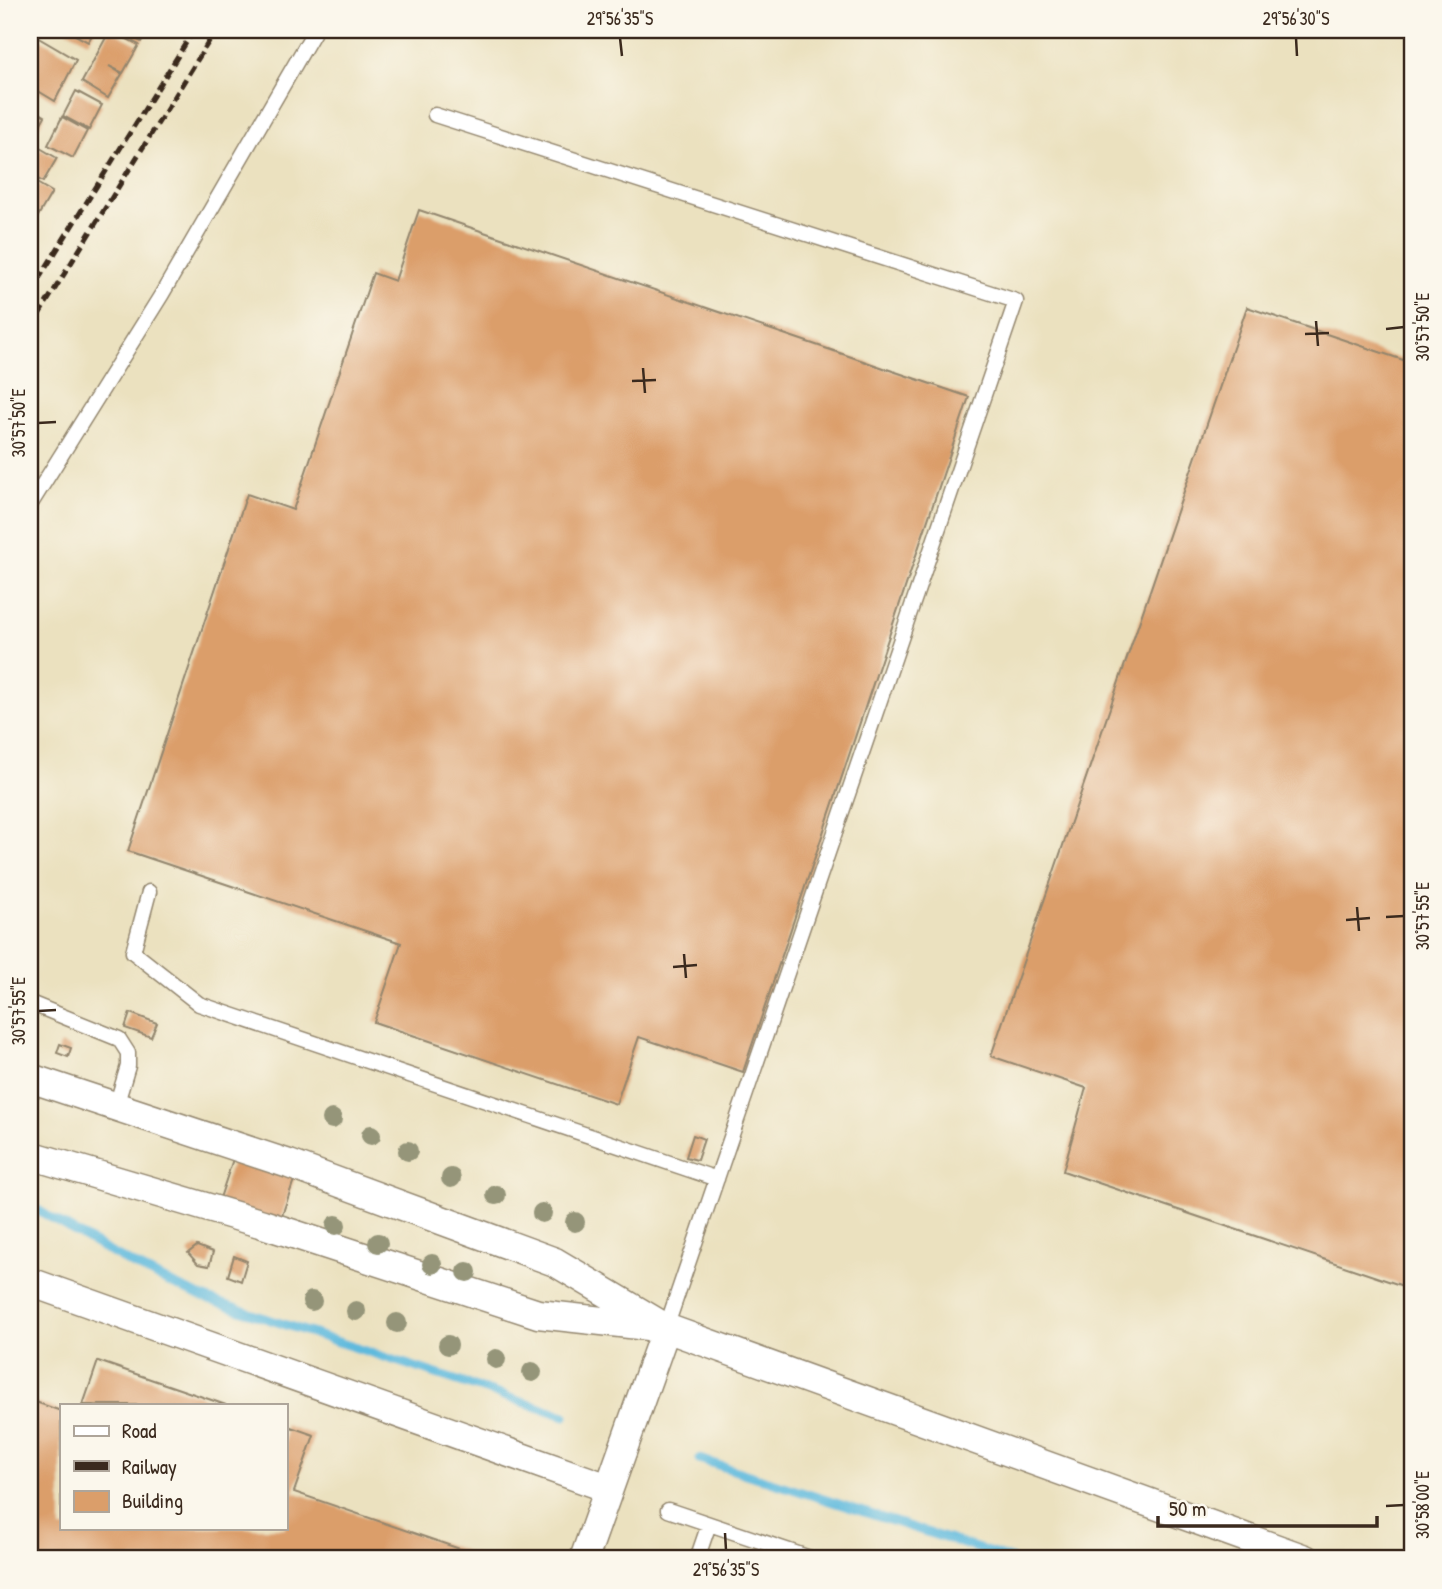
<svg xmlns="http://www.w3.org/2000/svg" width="1442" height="1589" viewBox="0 0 1442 1589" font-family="'Patrick Hand',sans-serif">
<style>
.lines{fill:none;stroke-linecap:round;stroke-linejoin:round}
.stream{stroke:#5fbadd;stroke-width:9}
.building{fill:#db9e6a}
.service-casing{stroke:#93866e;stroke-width:17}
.minor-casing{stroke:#93866e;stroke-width:31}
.service{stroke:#fff;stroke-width:14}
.minor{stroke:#fff;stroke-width:28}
.rail{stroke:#3b2a1e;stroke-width:5;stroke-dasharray:10 5;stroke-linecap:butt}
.tree{fill:#959579}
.ticks{fill:none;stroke:#3b2a1e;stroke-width:2.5}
.neatline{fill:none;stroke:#3b2a1e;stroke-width:2.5}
.ticks-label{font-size:18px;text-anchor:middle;fill:#3b2a1e}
</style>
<rect width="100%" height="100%" fill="#fbf7ec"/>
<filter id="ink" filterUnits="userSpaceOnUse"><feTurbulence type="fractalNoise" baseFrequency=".0143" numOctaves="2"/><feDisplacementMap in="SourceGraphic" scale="14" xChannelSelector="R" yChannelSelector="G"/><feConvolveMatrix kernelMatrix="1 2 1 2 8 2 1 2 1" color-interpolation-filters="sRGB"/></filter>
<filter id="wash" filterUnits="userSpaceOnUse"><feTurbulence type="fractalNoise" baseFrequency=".00686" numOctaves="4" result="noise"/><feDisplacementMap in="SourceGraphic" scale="28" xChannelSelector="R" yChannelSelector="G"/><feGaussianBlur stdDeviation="1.57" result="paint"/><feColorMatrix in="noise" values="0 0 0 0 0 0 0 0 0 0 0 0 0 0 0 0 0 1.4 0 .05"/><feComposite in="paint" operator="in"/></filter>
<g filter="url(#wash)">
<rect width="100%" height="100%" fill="#ebe1bf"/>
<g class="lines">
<path class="stream" d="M30,1208L38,1210C94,1244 149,1276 210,1300L565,1416
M699,1459L1010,1559"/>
</g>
<g id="blocks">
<path class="building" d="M66,30H95L88,42Z
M110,30L139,45L123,73L109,66L122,74L108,98L82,82Z
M120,30H148L141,42Z
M30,33L76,60L55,101L30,86Z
M76,91L102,105L89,130L63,116Z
M30,107L45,116L33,137L30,135Z
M62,117L87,131L73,158L48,145Z
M40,148L57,158L43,182L30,175V160L35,151L38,152Z
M30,179L52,192L38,216L30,211Z
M419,210L969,397L743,1072L639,1037L616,1104L374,1022L401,943L128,851L247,494L293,510L373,273L395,281Z
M1247,307L1412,363V1289L1063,1171L1086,1088L991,1056Z
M130,1013L157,1023L151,1037L125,1028Z
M60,1044L71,1048L68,1057L57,1053Z
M693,1135L704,1139L697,1160L686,1157Z
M239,1141L300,1162L273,1242L212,1222Z
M197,1246L213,1252L209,1266L198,1264L188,1253Z
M234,1256L247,1261L241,1281L228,1276Z
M98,1361L226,1405H83Z
M30,1400L61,1411V1528H285V1425L314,1435L294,1492L489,1559H30Z"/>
</g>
</g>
<g filter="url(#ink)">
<use href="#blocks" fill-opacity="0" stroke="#93866e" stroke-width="2"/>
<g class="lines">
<defs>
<path id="service" d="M435,115L1016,301L666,1328
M30,505L162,294L315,30
M149,892L133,952L199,1004L717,1179
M30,1003L119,1039L128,1053V1066L116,1106
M668,1510L813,1559
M697,1559L709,1524"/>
<path id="minor" d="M30,1078L289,1164L555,1262L666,1328L1305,1559
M30,1155L263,1224L538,1314L657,1327
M30,1282L608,1488
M584,1559L666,1328"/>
</defs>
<use href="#service" class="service-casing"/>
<use href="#minor" class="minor-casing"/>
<use href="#service" class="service"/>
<use href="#minor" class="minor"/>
<path class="rail" d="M30,293L194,30
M30,329L216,30"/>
</g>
<g class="tree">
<circle cx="332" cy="1119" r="10"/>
<circle cx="371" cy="1135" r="10"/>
<circle cx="408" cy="1151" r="10"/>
<circle cx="451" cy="1178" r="10"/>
<circle cx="496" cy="1195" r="10"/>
<circle cx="542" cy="1213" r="10"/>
<circle cx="575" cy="1222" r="10"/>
<circle cx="336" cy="1225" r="10"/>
<circle cx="378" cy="1243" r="10"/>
<circle cx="432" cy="1264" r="10"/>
<circle cx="467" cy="1272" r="10"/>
<circle cx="312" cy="1301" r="10"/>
<circle cx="356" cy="1311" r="10"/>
<circle cx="397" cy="1323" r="10"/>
<circle cx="448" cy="1345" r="10"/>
<circle cx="496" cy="1359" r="10"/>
<circle cx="532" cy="1372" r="10"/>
</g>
</g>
<path class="ticks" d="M620,38L622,56M1296,38L1297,56M1316,321L1318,346M1386,329L1404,327M1305,334L1329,333M643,368L645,393M632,381L656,380M38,423L56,422M1357,907L1359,931M1386,917L1404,916M1346,920L1370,918M684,954L686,978M673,967L697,965M38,1011L56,1010M1386,1506L1404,1505M725,1533L726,1550"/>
<rect width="1442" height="1589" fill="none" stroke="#fbf7ec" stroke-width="77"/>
<rect x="60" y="1404" width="228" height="126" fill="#fbf7ec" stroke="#aea59a" stroke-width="2"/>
<rect x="74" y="1426" width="35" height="10" fill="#ffffff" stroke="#aea59a" stroke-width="2"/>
<text x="122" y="1438" font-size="21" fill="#3b2a1e">Road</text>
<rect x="74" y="1461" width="35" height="10" fill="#3b2a1e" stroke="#aea59a" stroke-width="2"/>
<text x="122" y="1474" font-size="21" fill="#3b2a1e">Railway</text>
<rect x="74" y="1491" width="35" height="21" fill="#db9e6a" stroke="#aea59a" stroke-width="2"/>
<text x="122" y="1508" font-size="21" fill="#3b2a1e">Building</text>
<path d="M1158 1516v10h219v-10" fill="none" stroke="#3b2a1e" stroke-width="3.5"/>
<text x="1169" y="1516" font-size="21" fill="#3b2a1e" stroke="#fbf7ec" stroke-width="5" paint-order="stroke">50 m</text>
<rect x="38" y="38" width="1366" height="1512" class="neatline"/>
<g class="ticks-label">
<text x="620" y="25">29°56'35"S</text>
<text x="1296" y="25">29°56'30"S</text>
<text transform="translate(1423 327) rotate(-90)" y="6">30°57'50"E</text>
<text transform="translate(19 423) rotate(-90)" y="6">30°57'50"E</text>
<text transform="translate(1423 916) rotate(-90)" y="6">30°57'55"E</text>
<text transform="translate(19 1011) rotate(-90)" y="6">30°57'55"E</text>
<text transform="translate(1423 1505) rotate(-90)" y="6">30°58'00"E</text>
<text x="726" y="1576">29°56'35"S</text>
</g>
</svg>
